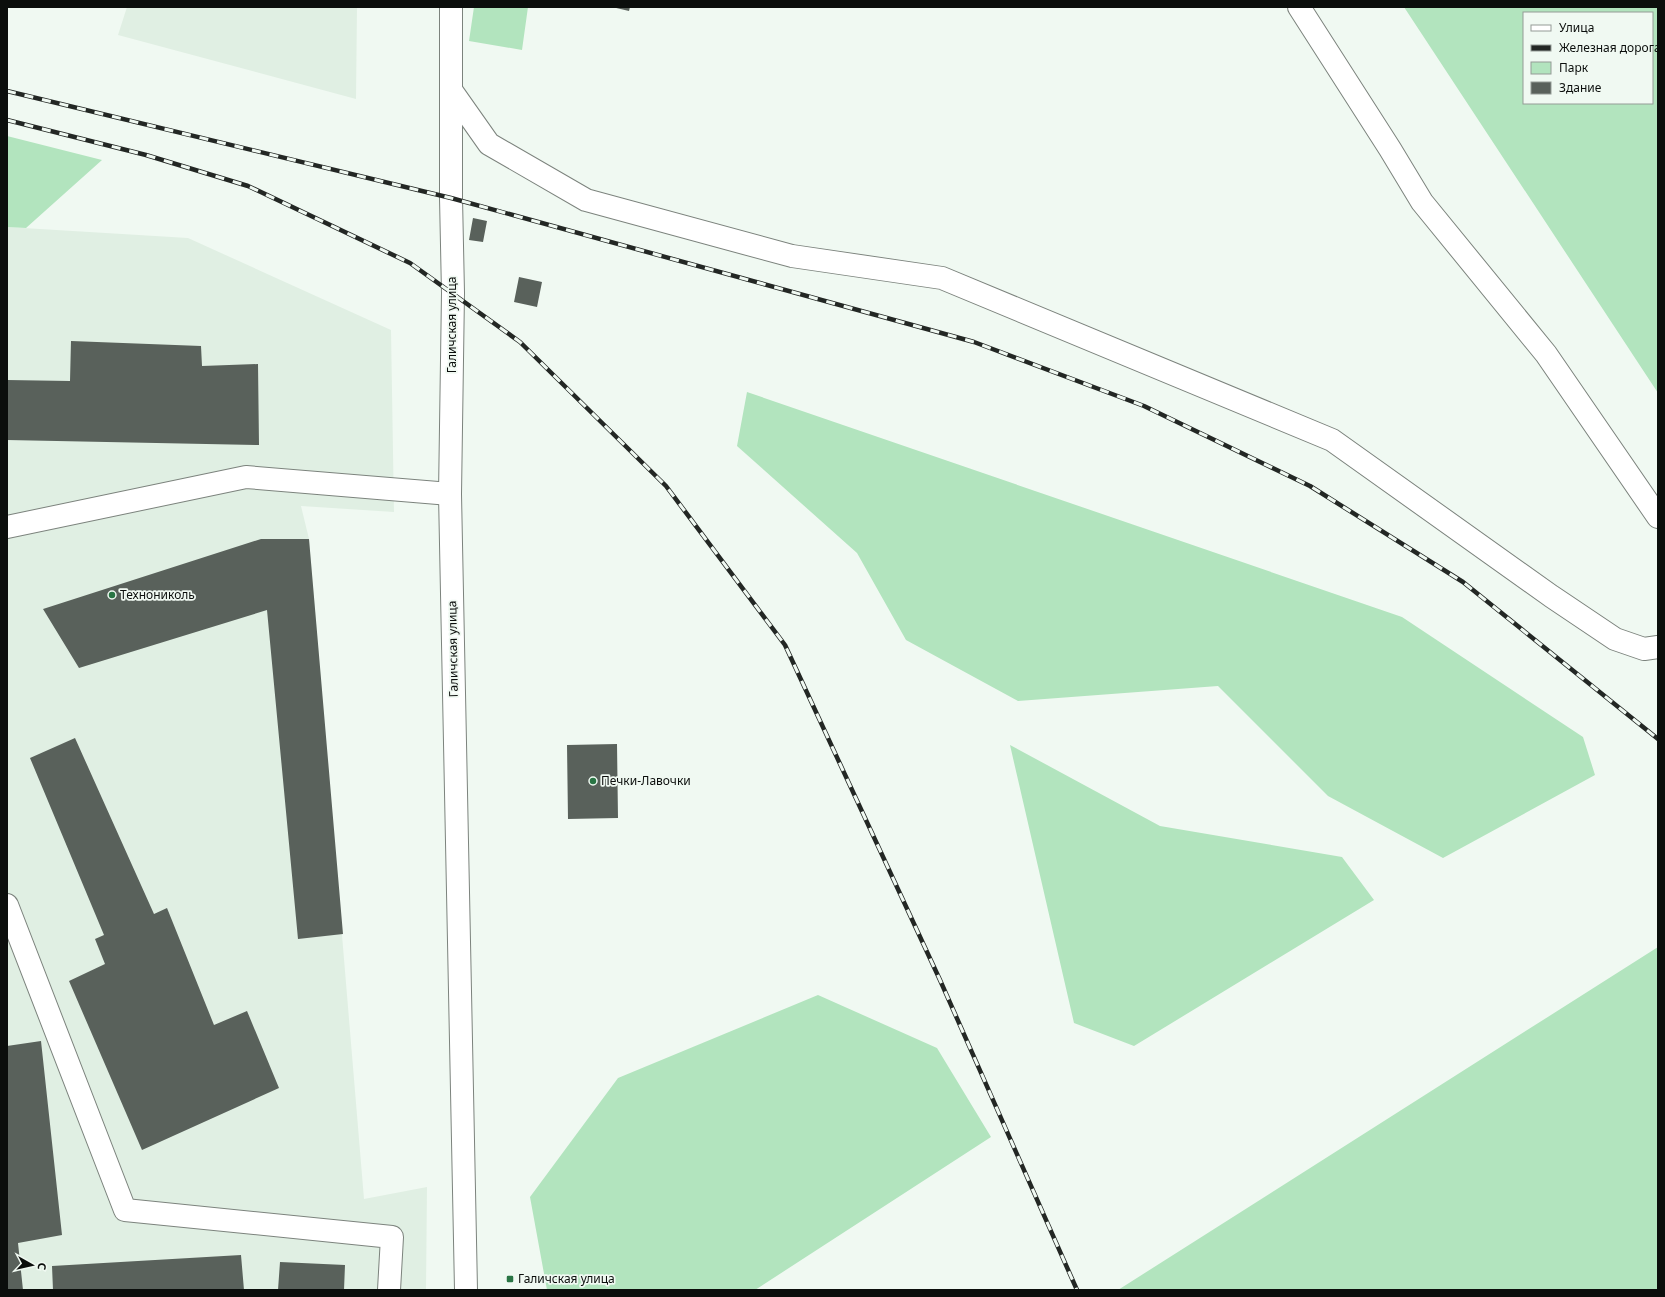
<svg xmlns="http://www.w3.org/2000/svg" width="1665" height="1297" viewBox="0 0 1665 1297" font-family="'Noto Sans',sans-serif">
<style>
.built{fill:#e0efe3}
.green{fill:#b2e4be;fill-rule:evenodd}
.building{fill:#59615b}
.lines{fill:none;stroke-linecap:round;stroke-linejoin:round}
.minor-casing{stroke:#7c837d;stroke-width:24}
.major-casing{stroke:#7c837d;stroke-width:24}
.minor{stroke:#fff;stroke-width:22}
.major{stroke:#fff;stroke-width:22}
.rail-casing{stroke:#232724;stroke-width:4.5}
.rail{stroke:#f0f9f2;stroke-width:3;stroke-dasharray:9;stroke-linecap:butt}
.poi-dot{fill:#297544;stroke:#f0f9f2;stroke-width:1.5}
.labels{text-anchor:middle;stroke-width:3.5;stroke-linejoin:round;paint-order:stroke}
.street-label{font-size:12px;fill:#0b0e0c;stroke:#f0f9f2}
.poi-label{font-size:12px;fill:#0b0e0c;stroke:#f0f9f2;text-anchor:start}
</style>
<rect width="100%" height="100%" fill="#f0f9f2"/>
<path class="built" d="M127,7H357L356,99L118,35Z
M7,227L188,238L391,330L394,512L301,506L309,539L364,1199L427,1187L426,1290H7Z"/>
<path class="green" d="M474,7H528L522,50L469,41Z
M1404,7H1658V393ZM1524,13H1652V103H1524Z
M7,136L102,160L26,228L7,227Z
M747,392L1402,617L1583,737L1595,775L1443,858L1328,796L1218,686L1018,701L906,640L857,553L737,446Z
M1010,745L1160,826L1342,857L1374,900L1134,1046L1074,1023Z
M1658,947V1290H1118Z
M818,995L937,1048L991,1137L755,1290H547L530,1197L618,1078Z"/>
<path class="building" d="M612,7H630L629,11Z
M473,218L487,221L483,242L469,240Z
M519,277L542,282L537,307L514,302Z
M71,341L201,346L202,366L258,364L259,445L7,440V380L70,381Z
M261,539H309L343,934L298,939L267,610L79,668L43,609Z
M75,738L154,914L167,908L214,1025L247,1011L279,1088L142,1150L69,981L105,964L95,939L104,935L30,758Z
M617,744L618,818L568,819L567,745Z
M41,1041L62,1235L18,1243L23,1290H7V1046Z
M241,1255L244,1290H53L52,1266Z
M280,1262L345,1265L344,1290H278Z"/>
<g class="lines">
<defs>
<path id="minor" d="M1299,7L1390,149L1422,202L1546,354L1658,517
M451,90L489,144L586,200L792,256L942,278L1332,440L1551,596L1615,639L1644,649L1658,647
M7,527L246,477L450,494
M7,905L125,1210L392,1237L389,1290"/>
<path id="major" d="M451,7V198L453,293L450,494L466,1290"/>
</defs>
<use href="#minor" class="minor-casing"/>
<use href="#major" class="major-casing"/>
<use href="#minor" class="minor"/>
<use href="#major" class="major"/>
<defs>
<path id="rail" d="M7,91L451,198L974,342L1144,406L1310,486L1463,582L1658,739
M7,120L146,155L248,186L410,263L520,342L666,486L785,645L940,980L1077,1290"/>
</defs>
<use href="#rail" class="rail-casing"/>
<use href="#rail" class="rail"/>
</g>
<g class="poi-dot">
<circle cx="112" cy="595" r="4"/>
<circle cx="593" cy="781" r="4"/>
<rect x="506" y="1275" width="8" height="8" rx="2"/>
</g>
<g class="labels">
<g class="street-label">
<text transform="translate(452 325) rotate(-90)" y="4">Галичская улица</text>
<text transform="translate(453 649) rotate(-91)" y="4">Галичская улица</text>
</g>
<g class="poi-label">
<text x="120" y="599">Технониколь</text>
<text x="601" y="785">Печки-Лавочки</text>
<text x="518" y="1283">Галичская улица</text>
</g>
</g>
<rect width="1665" height="1297" fill="none" stroke="#0b0e0c" stroke-width="16"/>
<rect x="1523" y="12" width="130" height="92" fill="#f0f9f2" stroke="#949b96"/>
<rect x="1531" y="25" width="20" height="6" fill="#ffffff" stroke="#949b96"/>
<text x="1559" y="32" font-size="12" fill="#0b0e0c">Улица</text>
<rect x="1531" y="45" width="20" height="6" fill="#232724" stroke="#949b96"/>
<text x="1559" y="52" font-size="12" fill="#0b0e0c">Железная дорога</text>
<rect x="1531" y="62" width="20" height="12" fill="#b2e4be" stroke="#949b96"/>
<text x="1559" y="72" font-size="12" fill="#0b0e0c">Парк</text>
<rect x="1531" y="82" width="20" height="12" fill="#59615b" stroke="#949b96"/>
<text x="1559" y="92" font-size="12" fill="#0b0e0c">Здание</text>
<g transform="translate(32 1265) rotate(98)" stroke="#f0f9f2" stroke-width="3" paint-order="stroke">
<path d="M0-3L7 15L0 10L-7 15Z" fill="#0b0e0c"/>
<text y="-6" font-size="11" font-weight="bold" text-anchor="middle" fill="#0b0e0c">С</text>
</g>
</svg>
